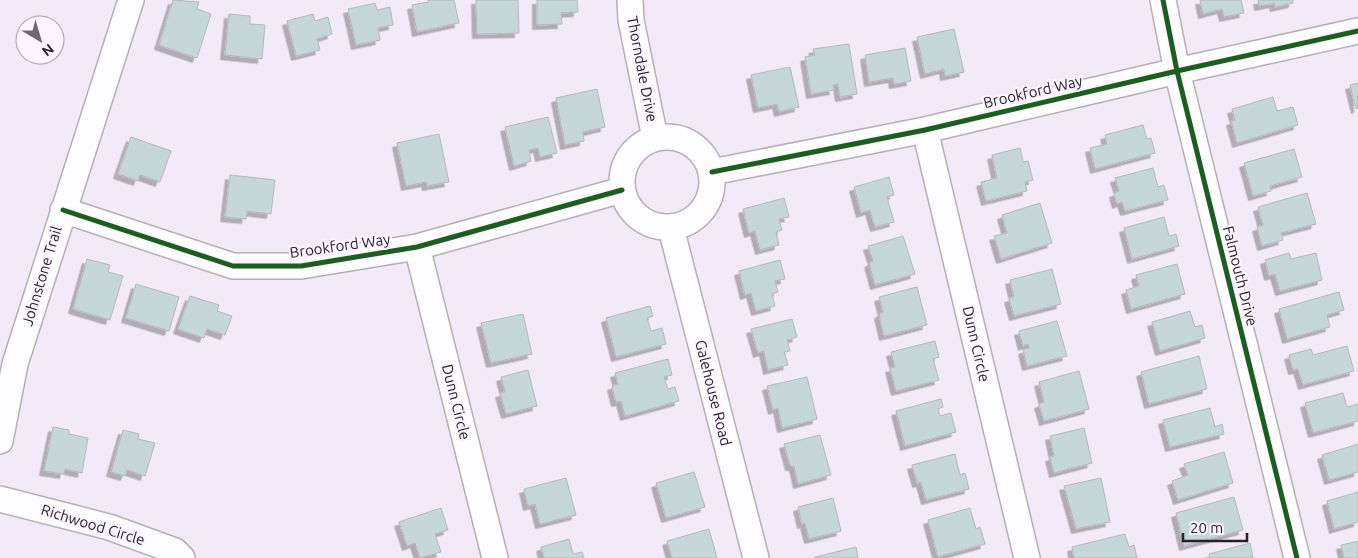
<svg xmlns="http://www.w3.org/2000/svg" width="1358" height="558" viewBox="0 0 1358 558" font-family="Ubuntu,sans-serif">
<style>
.building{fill:#c5d7d8;stroke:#b6b8bc;filter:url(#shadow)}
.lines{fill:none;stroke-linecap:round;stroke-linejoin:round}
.minor-casing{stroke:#b5afb8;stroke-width:28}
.minor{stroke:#fdfcfe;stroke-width:25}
.cycleway-casing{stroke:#fcf5ff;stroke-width:8}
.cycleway{stroke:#1b5e20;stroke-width:5}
.labels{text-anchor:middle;stroke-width:4.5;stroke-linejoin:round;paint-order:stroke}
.street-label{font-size:15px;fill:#272129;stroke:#fcf5ff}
</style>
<defs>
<filter id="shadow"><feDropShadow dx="-4.5" dy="4.5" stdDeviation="0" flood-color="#0004"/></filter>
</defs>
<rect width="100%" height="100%" fill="#f2eaf6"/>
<path class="building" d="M173,0L199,2L197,9L211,14L197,58L159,45Z
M428,0H454L459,23L417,32L412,5L428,2Z
M476,0H518L519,33L477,34Z
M537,0H577L578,12L561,13L562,24L537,25Z
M1200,0H1241L1244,13L1224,17L1222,9L1203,14Z
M1258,0H1293V3L1275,7L1274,3L1259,6Z
M375,3L377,10L390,7L393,25L378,28L380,40L356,45L348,9Z
M229,14L250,16V24L265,25L262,59L225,55Z
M313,14L315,21L328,17L332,34L317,39L320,50L296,56L287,21Z
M954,29L964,72L945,76L944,69L925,74L917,37Z
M849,44L857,94L840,97L838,84L833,85L834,90L811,94L805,57L815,55L813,49Z
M905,48L911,81L894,84L893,78L869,82L865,55Z
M790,67L799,107L779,112L777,104L758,108L751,75Z
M1358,83V108L1356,109L1350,85Z
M597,89L605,127L583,132L584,141L565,145L556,98Z
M1273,97L1277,111L1293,107L1298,125L1237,143L1231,121L1235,120L1232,109Z
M548,117L557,153L540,157L538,148L529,150L531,161L514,166L505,127Z
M1143,125L1147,139L1151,138L1155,153L1095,169L1090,148L1107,144L1105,135Z
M439,134L449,182L427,186L426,182L406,186L397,143Z
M131,137L171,151L160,182L140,175L138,181L118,174Z
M1020,148L1023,162L1028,161L1033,180L1025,182L1027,191L986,201L981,182L997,178L992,155Z
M1294,149L1302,177L1270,186L1271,191L1253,196L1244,163Z
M1153,168L1158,187L1164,185L1168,200L1125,211L1122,202L1117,204L1114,193L1119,191L1115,178Z
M230,175L275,180L271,214L247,211L246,219L225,217Z
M889,177L894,195L887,197L894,222L875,227L870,210L861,213L854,187Z
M1307,193L1316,224L1281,233L1283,240L1262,246L1257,227L1263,225L1258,207Z
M784,198L789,217L779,219L782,230L776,232L779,245L760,250L755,231L749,233L743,209Z
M1040,203L1052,243L1001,259L994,236L1007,233L1002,215Z
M1164,217L1169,236L1176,234L1179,246L1132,259L1124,228Z
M903,236L915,274L875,285L869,263L873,261L868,246Z
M1289,253L1291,259L1316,253L1322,280L1280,291L1275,274L1269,276L1265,260Z
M87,259L110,265L108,272L123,276L110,320L73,309Z
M780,260L785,279L775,281L778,292L772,294L775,306L756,311L751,293L745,295L739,271Z
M1177,264L1185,294L1131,309L1126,290L1139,286L1136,275Z
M1052,269L1061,304L1014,316L1009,298L1014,297L1010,280Z
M136,284L179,297L169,331L126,318Z
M917,287L927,325L884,336L879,314L883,312L879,297Z
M1339,292L1344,310L1327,315L1330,327L1287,339L1279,309Z
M190,296L219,305L217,311L232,316L225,335L207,329L204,338L178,329Z
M650,306L653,316L647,318L651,331L662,328L666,344L616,357L606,318Z
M1190,311L1195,327L1202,325L1205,338L1160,351L1152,322Z
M523,314L532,354L491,363L481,323Z
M792,319L797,337L787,340L790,351L784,352L788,365L768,370L764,351L758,353L751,329Z
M1057,321L1067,356L1027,366L1023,350L1029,348L1028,344L1023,346L1019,331Z
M935,341L939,357L933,359L939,380L896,391L890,368L895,367L891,352Z
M1347,346L1354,371L1303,385L1298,369L1293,370L1289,355L1311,349L1313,355Z
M1199,356L1207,389L1149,404L1141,372Z
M668,359L672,375L664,377L668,389L675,387L679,401L625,416L621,401L616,402L612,386L618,384L615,373Z
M528,370L537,406L506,414L500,393L505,392L501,377Z
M1079,371L1089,409L1044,421L1039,404L1044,402L1039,382Z
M807,377L817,419L782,428L778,408L773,410L767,386Z
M1343,393L1347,407L1358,404V421L1313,433L1305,403Z
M941,399L943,407L938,409L940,416L951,413L956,432L905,446L896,411Z
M1210,408L1215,427L1222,424L1224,434L1170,447L1163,420Z
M53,427L69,430V434L88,438L82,473L65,469L64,474L44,471Z
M1084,428L1092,463L1054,473L1050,457L1054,456L1050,436Z
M123,430L139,434L138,439L155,443L145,476L127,470L125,476L111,472Z
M820,435L831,475L798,484L794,466H790L784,444Z
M1358,444V472L1329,480L1322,455Z
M1224,452L1233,483L1178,500L1172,481L1188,475L1184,464Z
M955,454L960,475L965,473L969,489L926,500L921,482L917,483L912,465Z
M694,472L705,507L666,518L656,483Z
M566,478L576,515L540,524L535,504L528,506L524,489Z
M1101,478L1110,522L1076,529L1064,486Z
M1358,492V522L1334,529L1327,501Z
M1234,497L1243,530L1184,546L1176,513Z
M833,498L841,531L809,539L805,523L802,524L798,507Z
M441,508L448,530L435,534L441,552L420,558L415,543L407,546L399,522Z
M970,508L976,529L980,527L985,544L938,557L928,520Z
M709,529L717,558H672L667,541Z
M1125,534L1129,547L1134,545L1137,558H1074L1072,547Z
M569,539L573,554L582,552L584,558H544L541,547Z
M1358,541V558H1344L1341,545Z
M1250,543L1253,558H1210L1209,554Z
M856,547L858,558H815V557Z"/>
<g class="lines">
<defs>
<path id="minor" d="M630,0L631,20L655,138
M1163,0L1177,71L1297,558
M925,130L1027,558
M622 182a45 45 0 1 1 90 0a45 45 0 1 1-90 0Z
M712,172L925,130L1177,71L1358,31
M63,210L233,266H301L417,247L622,190
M671,228L756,558
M417,247L495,558
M0,441L15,364L131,0
M0,499L109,527L175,551L182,558"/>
</defs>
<use href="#minor" class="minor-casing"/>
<use href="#minor" class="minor"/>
<defs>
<path id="cycleway" d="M1163,0L1177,71L1297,558
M712,172L925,130L1177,71L1358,31
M63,210L233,266H301L417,247L622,190"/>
</defs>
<use href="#cycleway" class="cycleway-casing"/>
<use href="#cycleway" class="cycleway"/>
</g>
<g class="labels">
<g class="street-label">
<text transform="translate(642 69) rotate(79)" y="5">Thorndale Drive</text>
<text transform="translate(1033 92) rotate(-13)" y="5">Brookford Way</text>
<text transform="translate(340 246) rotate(-8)" y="5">Brookford Way</text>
<text transform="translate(42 276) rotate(-73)" y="5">Johnstone Trail</text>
<text transform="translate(1240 276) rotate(76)" y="5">Falmouth Drive</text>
<text transform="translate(976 344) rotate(77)" y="5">Dunn Circle</text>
<text transform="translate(713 393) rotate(76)" y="5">Galehouse Road</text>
<text transform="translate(456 402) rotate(76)" y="5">Dunn Circle</text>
<text transform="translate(93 525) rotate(17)" y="5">Richwood Circle</text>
</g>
</g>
<g transform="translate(40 40) rotate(142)"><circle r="24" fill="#fcf5ff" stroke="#a7a0a9"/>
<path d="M0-4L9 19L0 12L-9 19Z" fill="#6e6771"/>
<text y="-8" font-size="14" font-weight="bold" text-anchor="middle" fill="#272129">N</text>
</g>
<path d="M1183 533v8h64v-8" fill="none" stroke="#272129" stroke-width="2.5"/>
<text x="1190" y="533" font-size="15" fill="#272129" stroke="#fcf5ff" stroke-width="4" paint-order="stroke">20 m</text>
</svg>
